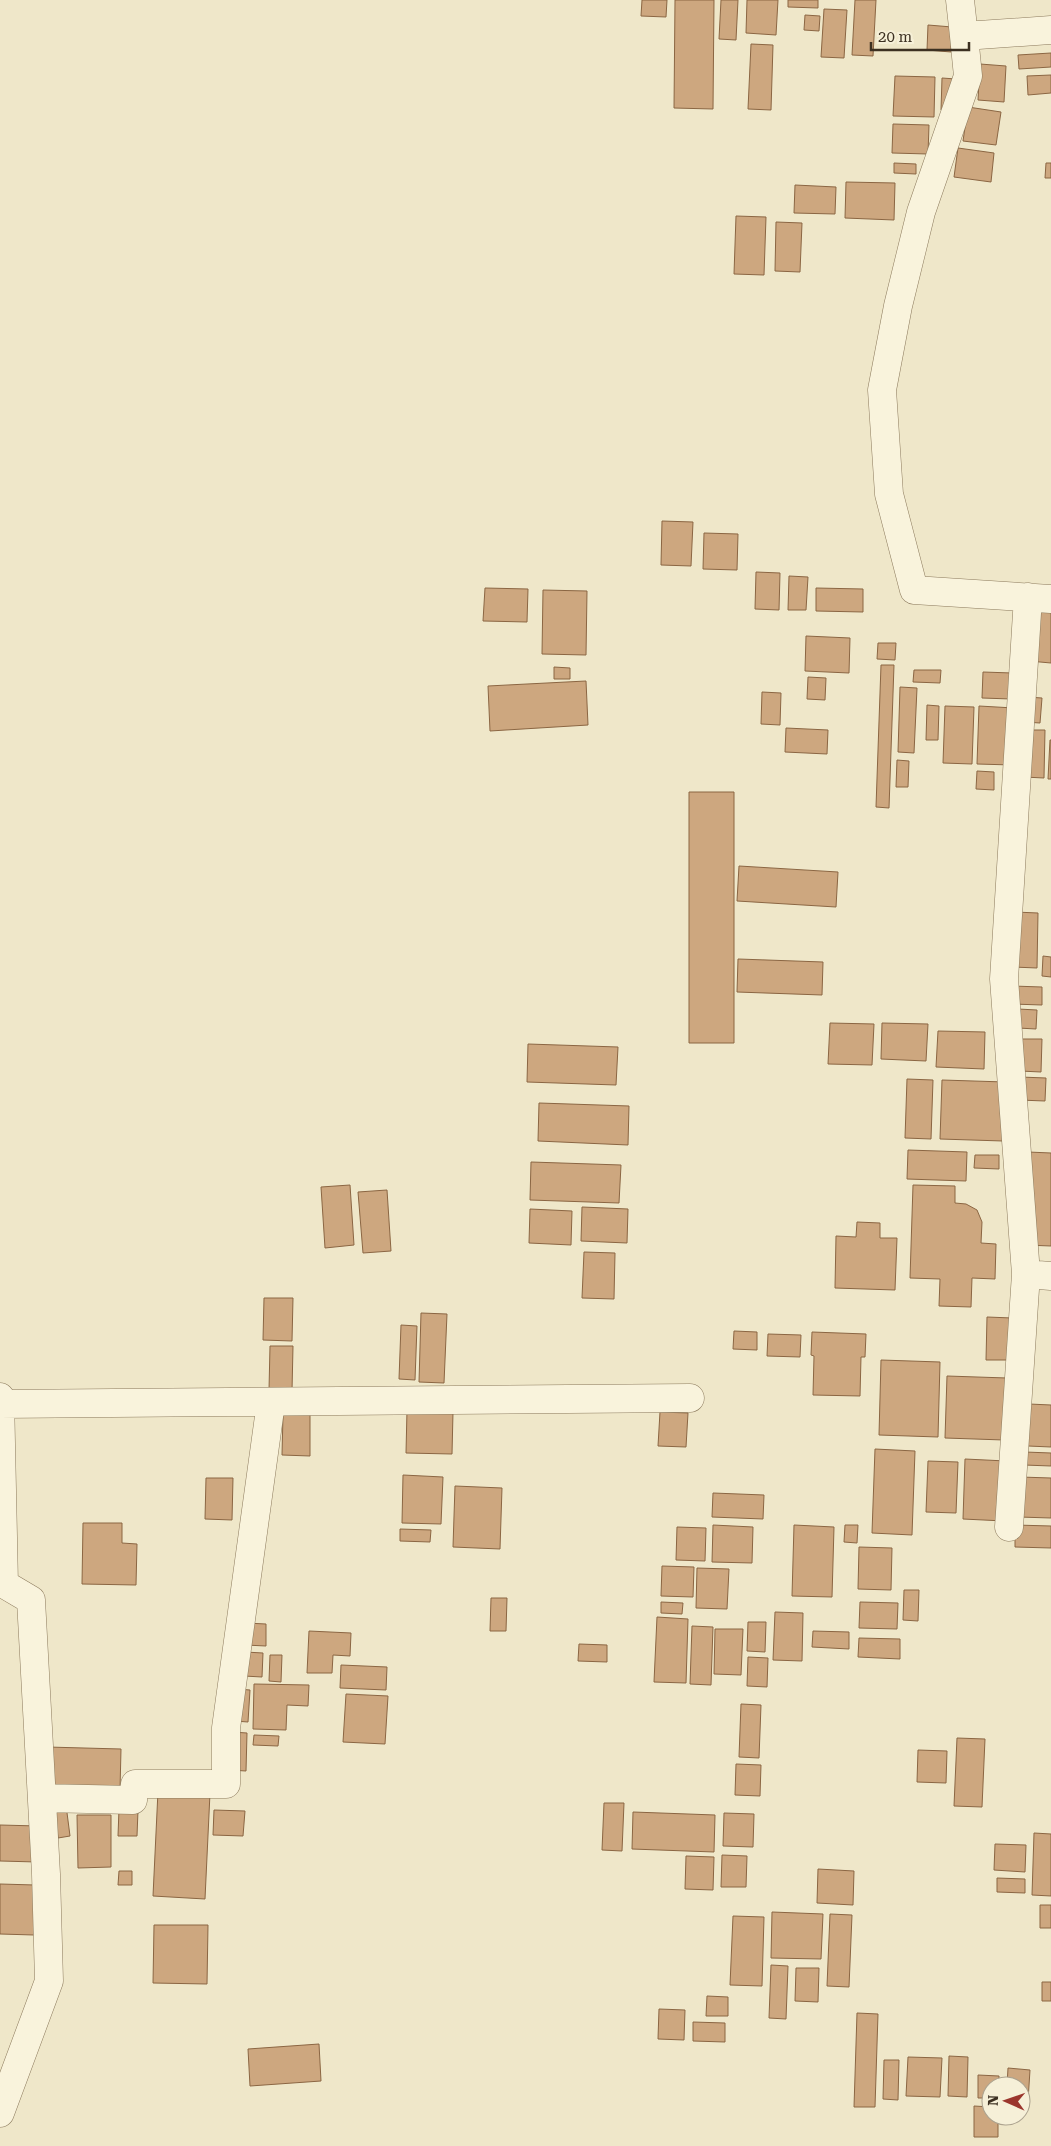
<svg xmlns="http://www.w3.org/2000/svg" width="1051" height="2146" viewBox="0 0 1051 2146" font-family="'Roboto Serif',serif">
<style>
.building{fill:#cda77f;stroke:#8b6643}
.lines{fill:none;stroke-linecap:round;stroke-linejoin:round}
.minor-casing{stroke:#8c7a5d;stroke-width:29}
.minor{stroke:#f9f3dc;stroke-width:28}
</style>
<rect width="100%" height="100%" fill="#efe7c9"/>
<path class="building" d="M642,0H667L666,17L641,16Z
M675,0H714L713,109L674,108Z
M721,0H738L736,40L719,39Z
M747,0H778L776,35L746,33Z
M788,0H818V8L788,7Z
M855,0H876L873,56L852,55Z
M824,9L847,10L844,58L821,57Z
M805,15L820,16L819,31L804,30Z
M928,25L952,27L951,52L927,50Z
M751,44L773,45L771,110L748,109Z
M1051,53V67L1019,69L1018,55Z
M980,64L1006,66L1004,102L978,100Z
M1051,75V93L1028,95L1027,76Z
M895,76L935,77L934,117L893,116Z
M942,78L956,79L955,110H941Z
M968,107L1001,112L996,145L963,141Z
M893,124L929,125L928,154L892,153Z
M958,148L994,153L991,182L954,177Z
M894,163L916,164V174L894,173Z
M1046,163H1051V178H1045Z
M846,182L895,183L894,220L845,218Z
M795,185L836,187L835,214L794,213Z
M736,216L766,217L764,275L734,274Z
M776,222L802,223L800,272L775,271Z
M662,521L693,522L691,566L661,565Z
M704,533L738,534L737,570L703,569Z
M756,572L780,573L779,610L755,609Z
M789,576L808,577L806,610H788Z
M485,588L528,589L527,622L483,621Z
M816,588L863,589V612L816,611Z
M543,590L587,591L586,655L542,654Z
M1034,607L1051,608V663L1029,661Z
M806,636L850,638L849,673L805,671Z
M878,643H896L895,660L877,659Z
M881,665H894L889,808L876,807Z
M554,667L570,668V679H554Z
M914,670H941L940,683L913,682Z
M983,672L1012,673L1011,699L982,698Z
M808,677L826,678L825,700L807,699Z
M586,681L588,725L490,731L488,686Z
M900,687L917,688L914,753L898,752Z
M762,692L781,693L780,725L761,724Z
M1027,697L1042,698L1040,723L1025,722Z
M927,705L939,706L938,740H926Z
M945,706L974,707L972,764L943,763Z
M979,706L1014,708L1012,765L977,764Z
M786,728L828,730L827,754L785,752Z
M1024,730H1045L1044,778L1024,777Z
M1050,740H1051V779H1048Z
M897,760L909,761L908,787H896Z
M977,771L994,772V790L976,789Z
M689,792H734V1043H689Z
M739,866L838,872L836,907L737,901Z
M1015,912L1038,913L1037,968L1013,967Z
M1043,956L1051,957V977L1042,976Z
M738,959L823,962L822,995L737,992Z
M1012,986L1042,987V1005L1012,1004Z
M1018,1009L1037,1010L1036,1029L1018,1028Z
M830,1023L874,1024L872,1065L828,1064Z
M882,1023L928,1024L926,1061L881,1059Z
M938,1031L985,1032L984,1069L936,1067Z
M1021,1039H1042L1041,1072L1020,1071Z
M528,1044L618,1047L616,1085L527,1082Z
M1020,1077L1046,1078L1045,1101L1019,1100Z
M907,1079L933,1080L931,1139L905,1138Z
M942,1080L1005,1082L1003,1141L940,1139Z
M539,1103L629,1106L628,1145L538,1141Z
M908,1150L967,1152L966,1181L907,1179Z
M1028,1152L1051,1153V1246L1025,1245Z
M975,1155H999V1169L974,1168Z
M531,1162L621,1165L619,1203L530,1200Z
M350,1185L354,1245L325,1248L321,1187Z
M913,1185L955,1186V1203L966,1204L977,1210L982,1222L981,1243L996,1244L995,1279L972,1278L971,1307L939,1306L940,1279L910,1278Z
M387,1190L391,1251L363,1253L358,1192Z
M582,1207L628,1209L627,1243L581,1241Z
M530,1209L572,1211L571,1245L529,1243Z
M857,1222L880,1223V1238H897L895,1290L835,1288L836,1236L856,1237Z
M584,1252L615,1253L614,1299L582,1298Z
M264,1298H293L292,1341L263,1340Z
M421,1313L447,1314L444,1383L419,1382Z
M987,1317L1012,1318L1010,1360H986Z
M401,1325L417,1326L415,1380L399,1379Z
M734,1331L757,1332V1350L733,1349Z
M812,1332L866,1334L865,1357H861L860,1396L813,1395L814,1356L811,1355Z
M768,1334L801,1335L800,1357L767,1356Z
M270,1346H293L292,1391L269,1390Z
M881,1360L940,1362L938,1437L879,1435Z
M947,1376L1007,1378L1004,1440L945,1438Z
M1029,1404L1051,1405V1447L1028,1446Z
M407,1410L453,1412L452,1454L406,1453Z
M660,1412L688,1413L686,1447L658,1446Z
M283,1414H310V1456L282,1455Z
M875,1449L915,1451L912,1535L872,1533Z
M1025,1452L1051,1453V1466L1024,1465Z
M965,1459L1006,1461L1004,1521L963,1519Z
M928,1461L958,1462L956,1513L926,1512Z
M403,1475L443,1477L441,1524L402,1523Z
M1020,1477L1051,1478V1518L1019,1517Z
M206,1478H233L232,1520L205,1519Z
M455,1486L502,1488L500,1549L453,1547Z
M713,1493L764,1495L763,1519L712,1517Z
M83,1523H122V1543L137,1544L136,1585L82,1584Z
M713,1525L753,1527L752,1563L712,1562Z
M794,1525L834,1527L832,1597L792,1596Z
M845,1525H858L857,1543L844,1542Z
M1015,1525L1051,1526V1548L1015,1547Z
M677,1527L706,1528L705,1561L676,1560Z
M400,1529L431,1530L430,1542L400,1541Z
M859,1547L892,1548L891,1590L858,1589Z
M662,1566L694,1567L693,1597L661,1596Z
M697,1568L729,1569L727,1609L696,1608Z
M904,1590H919L918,1621L903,1620Z
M491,1598H507L506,1631H490Z
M661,1602L683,1603L682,1614L661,1613Z
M860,1602L898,1603L897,1629L859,1628Z
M775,1612L803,1613L802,1661L773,1660Z
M657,1617L688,1619L686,1683L654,1682Z
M748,1622H766L765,1652L747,1651Z
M246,1623L266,1624V1646L245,1645Z
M692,1626L713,1627L711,1685L690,1684Z
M715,1629H743L741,1675L714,1674Z
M309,1631L351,1633L350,1656L333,1655L332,1673H307Z
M813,1631L849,1632V1649L812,1647Z
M859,1638L900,1639V1659L858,1657Z
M579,1644L607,1645V1662L578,1661Z
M245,1652L263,1653L262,1677L244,1676Z
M270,1655H282L281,1682L269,1681Z
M748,1657L768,1658L767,1687L747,1686Z
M341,1665L387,1667L386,1690L340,1688Z
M254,1684L309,1685L308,1706L287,1705L286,1730L253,1729Z
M237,1689L250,1690L248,1722L235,1721Z
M346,1694L388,1696L385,1744L343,1742Z
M741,1704L761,1705L759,1758L739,1757Z
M232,1732L247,1733L246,1771L230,1770Z
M254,1735L279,1736L278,1746L253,1745Z
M957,1738L985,1739L982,1807L954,1806Z
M47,1747L121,1749L120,1790L46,1788Z
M918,1750L947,1751L946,1783L917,1782Z
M736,1764L761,1765L760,1796L735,1795Z
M158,1791L210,1793L205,1899L153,1896Z
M604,1803H624L622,1851L602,1850Z
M66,1805L70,1836L58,1838L54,1806Z
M119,1809L138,1810L137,1836H118Z
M214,1810L245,1811L243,1836L213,1835Z
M633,1812L715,1815L714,1852L632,1849Z
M724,1813L754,1814L753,1847L723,1846Z
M77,1815H111V1867L78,1868Z
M0,1825L38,1826L37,1862L0,1861Z
M1034,1833L1051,1834V1896L1032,1895Z
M995,1844L1026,1845L1025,1872L994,1870Z
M722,1855L747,1856L746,1887H721Z
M686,1856L714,1857L713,1890L685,1889Z
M818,1869L854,1871L853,1905L817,1903Z
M119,1871H132V1885H118Z
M997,1878L1025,1879V1893L997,1892Z
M0,1884L35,1885L34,1935L0,1934Z
M1040,1905H1051V1928H1040Z
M772,1912L823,1914L821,1959L771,1958Z
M830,1914L852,1915L849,1987L827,1986Z
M733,1916L764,1917L762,1986L730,1985Z
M154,1925H208L207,1984L153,1983Z
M771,1965L788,1966L786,2019L769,2018Z
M796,1968H819L818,2002L795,2001Z
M1042,1982H1051V2001H1042Z
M707,1996L728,1997V2016H706Z
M659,2009L685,2010L684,2040L658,2039Z
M857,2013L878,2014L875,2107H854Z
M693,2022L725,2023V2042L693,2041Z
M319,2044L321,2081L250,2086L248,2049Z
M949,2056L968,2057L967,2097L948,2096Z
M908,2057L942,2058L940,2097L906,2096Z
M884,2060H899L898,2100L883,2099Z
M1008,2068L1030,2070L1028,2101H1021V2086H1007Z
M978,2075L999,2076V2086H991V2098H978Z
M974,2106L991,2107V2116H998V2137H974Z"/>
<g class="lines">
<defs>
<path id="minor" d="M960,0L964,36
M1051,30L964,36L968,76L921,212L898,306L882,390L889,494L914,590L1051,599
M1026,1274L1004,979L1028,597
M0,1397L4,1584L31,1600L46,1874L49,1981L0,2113
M0,1404L690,1398
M1009,1527L1026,1274L1051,1276
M42,1798L133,1800L135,1784H226V1728L271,1402"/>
</defs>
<use href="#minor" class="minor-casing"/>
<use href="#minor" class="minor"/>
</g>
<g transform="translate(1006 2101) rotate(272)"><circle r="24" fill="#f6f0d8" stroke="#aca38f"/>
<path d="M0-4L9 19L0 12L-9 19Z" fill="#9b362d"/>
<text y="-8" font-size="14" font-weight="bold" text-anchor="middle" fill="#3c3021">N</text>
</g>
<path d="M871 42v8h98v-8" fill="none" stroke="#3c3021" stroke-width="2.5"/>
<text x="878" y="42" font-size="15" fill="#3c3021" stroke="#f6f0d8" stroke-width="4" paint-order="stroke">20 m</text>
</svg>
